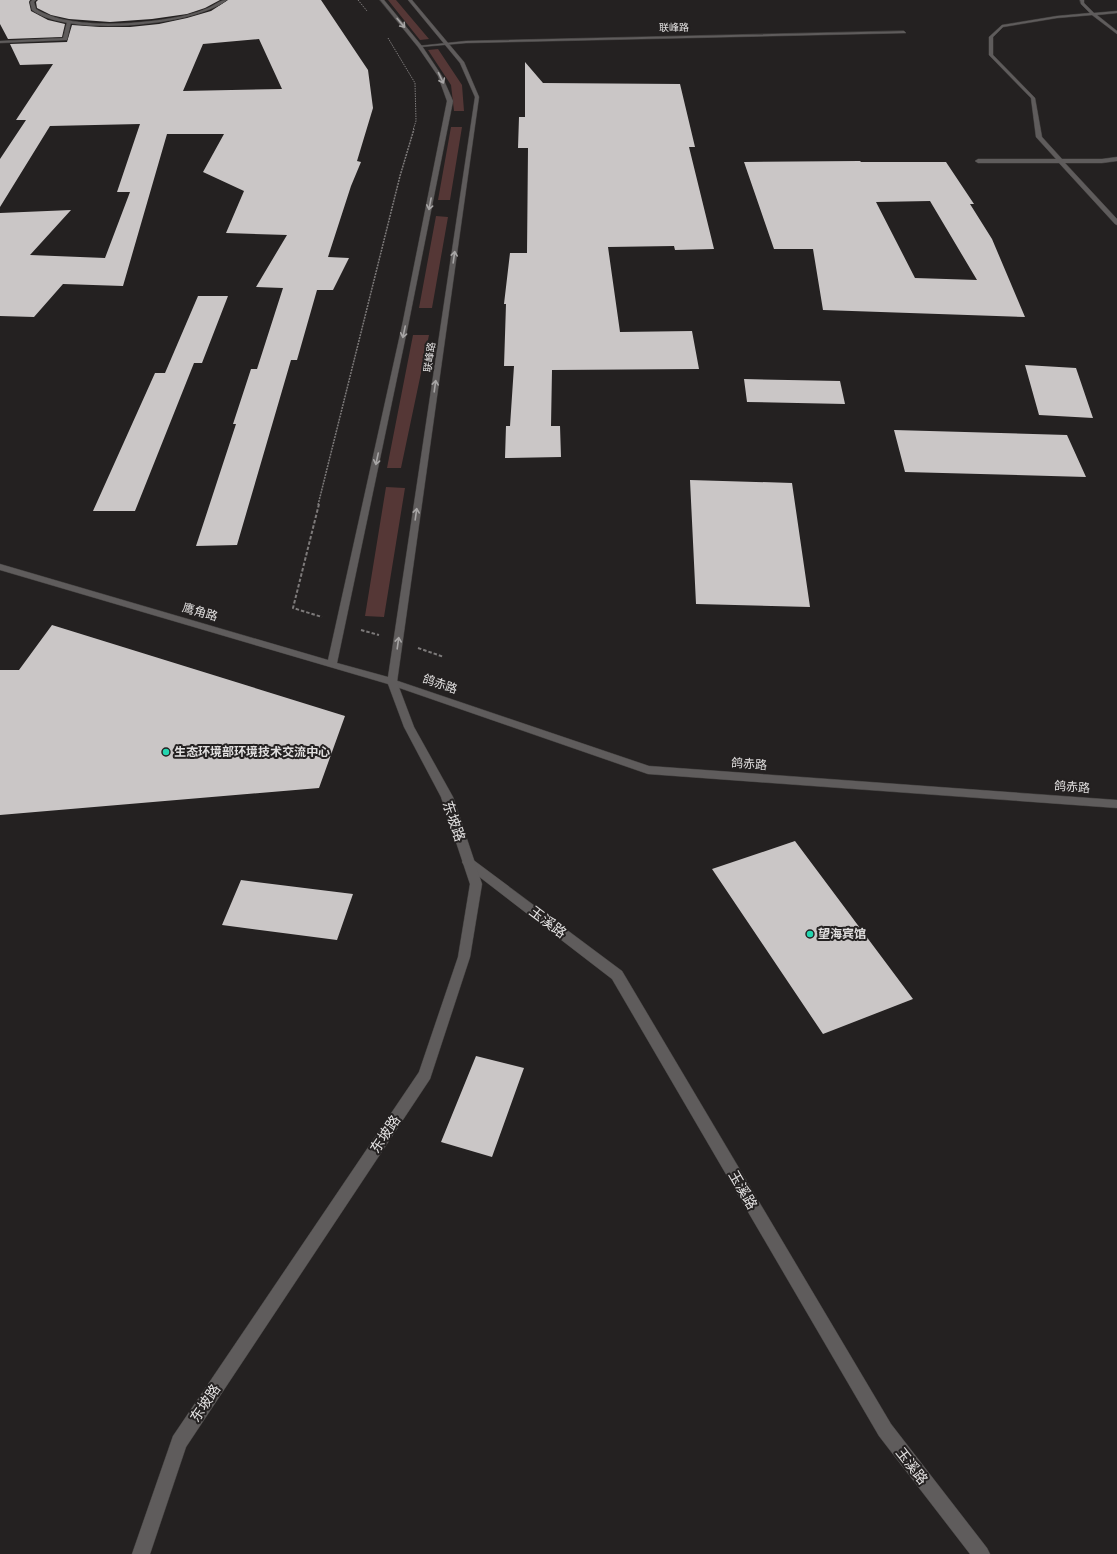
<svg xmlns="http://www.w3.org/2000/svg" width="1117" height="1554" viewBox="0 0 1117 1554" font-family="'Public Sans','Noto Sans SC',sans-serif">
<style>
.green{fill:#553736}
.building{fill:#cac6c6;fill-rule:evenodd}
.lines{fill:none;stroke-linecap:round;stroke-linejoin:round}
.service-casing{stroke:#403e3d;stroke-width:1}
.minor-casing{stroke:#403e3d;stroke-width:1}
.secondary-casing{stroke:#403e3d;stroke-width:1}
.path-far2{stroke:#7d7a7a;stroke-width:1;stroke-dasharray:1.5 1;stroke-linecap:butt}
.path-far1{stroke:#7d7a7a;stroke-width:1.5;stroke-dasharray:2 1;stroke-linecap:butt}
.path{stroke:#7d7a7a;stroke-width:2;stroke-dasharray:3.5 2;stroke-linecap:butt}
.service{fill:#5f5c5c;fill-rule:evenodd}
.minor{fill:#5f5c5c;fill-rule:evenodd}
.secondary{fill:#5f5c5c;fill-rule:evenodd}
.oneway{stroke:#a7a5a5}
.poi-dot{fill:#23d5af;stroke:#242121;stroke-width:1.5}
.labels{text-anchor:middle;stroke-width:4;stroke-linejoin:round;paint-order:stroke}
.far-street-label{font-size:10px;fill:#e2e0e0;stroke:#242121}
.street-label{font-size:12px;fill:#e2e0e0;stroke:#242121}
.poi-label{font-size:12px;font-weight:bold;fill:#e2e0e0;stroke:#242121;text-anchor:start}
.near-street-label{font-size:14px;fill:#e2e0e0;stroke:#242121}
</style>
<rect width="100%" height="100%" fill="#242121"/>
<path class="green" d="M388,0H396L429,39L420,40Z
M438,49L462,85L464,111H454L451,85L428,50Z
M451,127H462L450,200H438Z
M436,216L448,217L432,308H419Z
M413,335H429L401,468H387Z
M386,487L405,488L384,617L365,616Z"/>
<path class="building" d="M0,0H30L29,2L31,11L48,20L65,24L62,37L8,39L0,24Z
M38,0H220L205,8L187,14L152,19L110,22L69,19L51,15L37,8L36,2Z
M228,0H321L368,70L373,108L357,161L361,162L351,186L328,257L349,258L333,290H317L297,360H291L237,545L196,546L236,424H233L251,369H257L283,288L256,287L287,235L226,233L244,191L203,172L224,134H167L123,286L63,284L34,317L0,316V213L71,210L30,255L105,258L130,192H117L140,124L50,126L0,207V159L26,120H16L53,64L20,65L10,44L67,42L72,25L100,27H130L159,24L187,18L211,11ZM259,39L282,89L183,91L203,44Z
M525,62L543,83L680,84L695,147H689L714,249L675,250L674,246L608,247L620,332L692,331L699,369L552,370L551,426H560L561,457L505,458L506,426H510L514,366H504L506,304H504L510,253H527L528,148H518L519,117H525Z
M860,161L861,162H946L974,204H970L992,239L1025,317L823,310L813,249H774L744,162ZM930,201L977,280L915,278L876,202Z
M198,296H228L202,363H194L135,511H93L155,373H165Z
M1025,365L1076,368L1093,418L1039,415Z
M744,379L840,381L845,404L747,402Z
M894,430L1067,435L1086,477L905,472Z
M690,480L792,483L810,607L696,604Z
M52,625L345,716L319,788L0,815V670H19Z
M795,841L913,999L823,1034L712,869Z
M241,880L353,894L337,940L222,925Z
M476,1056L524,1068L492,1157L441,1142Z"/>
<g class="lines">
<defs>
<path id="service" d="M32,0H36L34,2L36,9C71,31 148,24 187,15C194,13 201,11 208,8C215,5 219,0 227,0C193,27 66,37 32,10L30,2Z"/>
<path id="minor" d="M1080,0H1084V3L1094,13L1117,11V13L1097,15L1117,31V34L1092,15L1057,18L1003,27L993,37V55L1035,98L1042,137L1062,159H1102L1117,157V161L1102,163H1065L1117,219V225L1115,224L1059,163H978L975,161L978,159H1056L1036,137L1031,98L989,55V37L1002,25L1057,16L1090,13L1081,4Z
M69,21L71,22L67,40L0,43V41L63,38L67,22Z
M904,31L906,33L466,43L420,47L418,46L466,41Z
M392,679L649,766L1117,800V808L648,774L388,684L387,682Z
M468,858L472,859L622,971L891,1424L987,1548L990,1554H970L879,1436L612,979L464,865L462,862L464,859Z"/>
<path id="secondary" d="M380,0H384L422,46L442,76L453,101L409,321L337,663L388,677L475,97L460,63L408,0H412L464,62L479,97L397,682L414,727L453,797L482,884L470,957L430,1079L186,1447L150,1554H132L173,1436L419,1072L458,957L470,884L441,797L404,727L388,684L0,570V564L328,660L403,321L447,101L438,76L418,47Z"/>
</defs>
<use href="#service" class="service-casing"/>
<use href="#minor" class="minor-casing"/>
<use href="#secondary" class="secondary-casing"/>
<path class="path-far2" d="M358,0L367,11
M388,38L415,83L416,121L413,130"/>
<path class="path-far1" d="M318,505L400,176L414,129"/>
<path class="path" d="M319,504L293,608L322,617
M361,630L379,635
M418,648L444,657"/>
<use href="#service" class="service"/>
<use href="#minor" class="minor"/>
<use href="#secondary" class="secondary"/>
</g>
<defs><path id="oneway-shaft" d="M-6 0H5M1.5-3L5.5 0L1.5 3" fill="none" stroke-width="1.6" stroke-linecap="round" stroke-linejoin="round"/></defs>
<g class="oneway">
<use href="#oneway-shaft" transform="translate(401 23) rotate(50)"/>
<use href="#oneway-shaft" transform="translate(441 78) rotate(64)"/>
<use href="#oneway-shaft" transform="translate(430 204) rotate(101)"/>
<use href="#oneway-shaft" transform="translate(454 257) rotate(-82)"/>
<use href="#oneway-shaft" transform="translate(404 332) rotate(102)"/>
<use href="#oneway-shaft" transform="translate(435 386) rotate(-82)"/>
<use href="#oneway-shaft" transform="translate(377 459) rotate(102)"/>
<use href="#oneway-shaft" transform="translate(416 514) rotate(-82)"/>
<use href="#oneway-shaft" transform="translate(398 643) rotate(-82)"/>
</g>
<g class="poi-dot">
<circle cx="166" cy="752" r="4"/>
<circle cx="810" cy="934" r="4"/>
</g>
<g class="labels">
<g class="far-street-label">
<text transform="translate(674 27) rotate(-1)" y="4">联峰路</text>
<text transform="translate(429 357) rotate(-82)" y="4">联峰路</text>
</g>
<g class="street-label">
<text transform="translate(200 612) rotate(16)" y="4">鹰角路</text>
<text transform="translate(440 684) rotate(19)" y="4">鸽赤路</text>
<text transform="translate(749 764) rotate(4)" y="4">鸽赤路</text>
<text transform="translate(1072 787) rotate(4)" y="4">鸽赤路</text>
</g>
<g class="poi-label">
<text x="174" y="756">生态环境部环境技术交流中心</text>
<text x="818" y="938">望海宾馆</text>
</g>
<g class="near-street-label">
<text transform="translate(454 821) rotate(71)" y="5">东坡路</text>
<text transform="translate(548 922) rotate(37)" y="5">玉溪路</text>
<text transform="translate(385 1134) rotate(-56)" y="5">东坡路</text>
<text transform="translate(743 1190) rotate(60)" y="5">玉溪路</text>
<text transform="translate(205 1403) rotate(-56)" y="5">东坡路</text>
<text transform="translate(912 1466) rotate(52)" y="5">玉溪路</text>
</g>
</g>
</svg>
